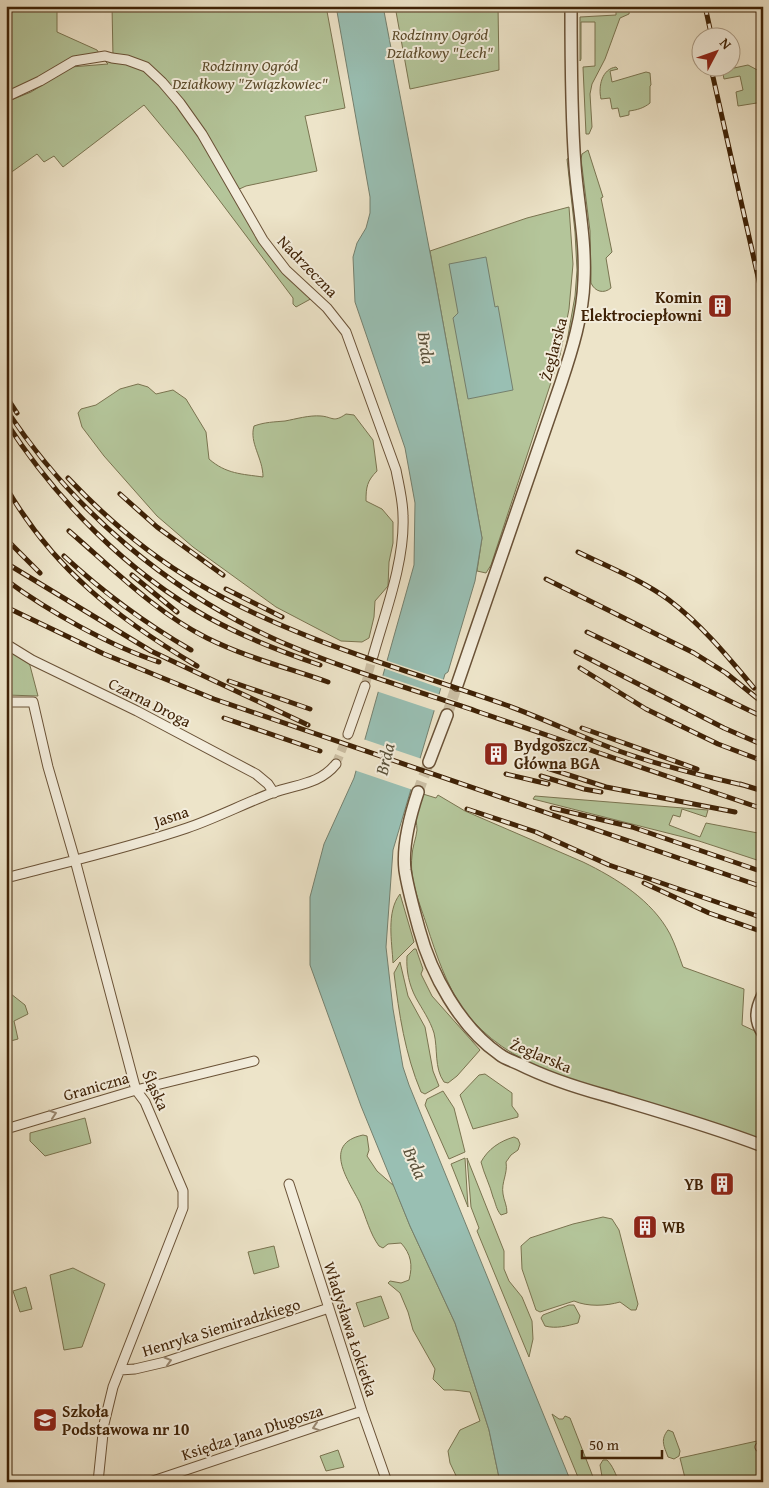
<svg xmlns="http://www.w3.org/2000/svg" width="769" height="1488" viewBox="0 0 769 1488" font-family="'Gentium Book Plus',serif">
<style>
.green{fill:#b4c59a;stroke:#7a7450}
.water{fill:#99bfb3;stroke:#75806e}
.pier{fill:#ede4c9}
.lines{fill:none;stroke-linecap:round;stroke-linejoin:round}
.minor-tunnel{stroke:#cabda2;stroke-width:9;stroke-dasharray:9 4.5;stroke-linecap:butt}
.tertiary-tunnel{stroke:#cabda2;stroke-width:11;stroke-dasharray:11 5.5;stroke-linecap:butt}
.minor-casing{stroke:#6a5237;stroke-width:11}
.tertiary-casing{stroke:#6a5237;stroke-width:14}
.minor{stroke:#f3eddc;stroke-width:9}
.tertiary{stroke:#f3eddc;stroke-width:11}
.rail-casing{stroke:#3f2206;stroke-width:5}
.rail{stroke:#f3eddc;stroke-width:3;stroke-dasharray:9;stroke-linecap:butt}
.oneway{stroke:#998871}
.labels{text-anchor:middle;stroke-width:4;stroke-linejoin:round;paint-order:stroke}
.park-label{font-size:16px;font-style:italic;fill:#5c4b2b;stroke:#f3eddc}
.street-label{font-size:16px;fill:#3f2206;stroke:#f3eddc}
.poi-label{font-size:16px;font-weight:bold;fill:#3f2206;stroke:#f3eddc;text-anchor:start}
.water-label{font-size:18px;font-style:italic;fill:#5a513a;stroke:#f3eddc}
</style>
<rect width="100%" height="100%" fill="#ede4c9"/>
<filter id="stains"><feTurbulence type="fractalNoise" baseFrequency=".004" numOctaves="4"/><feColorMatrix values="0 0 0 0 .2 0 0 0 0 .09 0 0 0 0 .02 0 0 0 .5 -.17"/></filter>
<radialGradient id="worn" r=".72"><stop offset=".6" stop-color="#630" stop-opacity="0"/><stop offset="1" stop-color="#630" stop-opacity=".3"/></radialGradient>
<path class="green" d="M6,6H57V32L97,50L102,58L113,57L112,6H326L345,108L305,116L317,171L246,186L235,191L263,240L316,296L296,307L293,304V298L183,152L144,105L63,167L54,156L44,162L37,154L6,176V102L31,92L71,67L108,64L102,58L74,60L6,96Z
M395,6H498L499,70L410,89Z
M616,6H630L629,14L620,18L605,59L592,84L590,94L592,127L589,134H586L583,67L595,66V22H581V59L580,61V17L616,15Z
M732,65L734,68L748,65L763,73V102L738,106L736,92L743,90L740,76L724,79L722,69L723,68H732Z
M616,67L618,69L610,71L612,82L646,72L650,73L651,85L650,86V103C644,108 637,110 629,111V115L620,117L618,108L612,109L610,98L601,99C598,86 602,69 616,67Z
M588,150L603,197L601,198L612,252L606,258L611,288C604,294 595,292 591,283L590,231L581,159L582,154Z
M569,158C576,220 589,287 566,347L575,296L577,270L575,232L567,159Z
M569,207L573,264L569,309L560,355L491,565L486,573L477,571L482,538L430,251L527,218Z
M138,384L148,387L156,394L173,390L186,399L206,432L209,459C226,474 242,474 263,477C263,458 249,443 254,426C265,422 274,422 285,421C296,419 309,415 321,416C333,417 333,423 346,414L354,415L373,440L377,471C367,481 366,487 366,501L382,509L393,522V543L389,562L388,586L375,601L374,617L369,638L362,642L341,641L276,607L193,547L157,516L104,456L82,427L78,413L81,409L96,405L120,389Z
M6,644L28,658L38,696L6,695Z
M423,794L436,798L438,795L465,811L583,862C616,878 652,900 670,934C675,944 679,956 683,967L744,989L742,1025L757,1032L763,1040V1141C725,1128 687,1114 648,1102C580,1081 509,1070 463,1009C446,984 436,954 427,926C420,904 409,880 412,856C412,848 416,839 417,830C417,824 415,818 416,812C418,806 421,800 423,794Z
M535,796L708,810L706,817L682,809L680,817L673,815L669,825L700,837L706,823L763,834V862L699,841L533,799Z
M400,894L414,942L393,963C392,942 386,912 400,894Z
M414,949H416L423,969L421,974L432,996L480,1050L457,1076L448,1083L444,1082C434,1068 438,1049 434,1033C430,1020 422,1009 416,998C409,985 406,970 407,956Z
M400,962L408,996L425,1027L433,1071L439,1086L425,1094L421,1092C405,1054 399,1014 394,973Z
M6,990L25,1005L28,1014L14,1021L18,1039L7,1042Z
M485,1074L512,1093V1106L518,1114V1117L473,1129L460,1095L479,1075Z
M443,1091L454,1108L465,1152L449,1159L425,1105L427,1099Z
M85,1118L91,1143L45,1156L30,1141V1133Z
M363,1135L367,1136L369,1150L367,1156L377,1171L394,1186L410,1226L455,1323L489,1430L500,1482H459L450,1463L448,1451L460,1430L480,1421L470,1392L454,1390H444L433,1379L435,1369L413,1330L408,1312L400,1293L388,1283L390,1281L401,1283L409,1280C413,1265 411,1254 401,1243L388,1244L383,1248L379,1246C370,1234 366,1217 360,1203C349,1181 321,1144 363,1135Z
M514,1137L518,1139L520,1144L518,1150L511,1155L506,1162C508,1174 501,1182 503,1194C504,1201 507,1205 507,1213L501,1215C496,1209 496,1204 493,1197C490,1185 484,1174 481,1162C488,1149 500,1141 514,1137Z
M465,1158L468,1207L451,1164Z
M467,1158L504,1251V1269L509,1281L522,1297L532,1321L533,1339L529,1357L477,1231L479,1228L471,1207Z
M603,1217L612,1219L619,1230L638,1304L636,1310H631L620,1302C606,1306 588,1307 574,1301L540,1312L536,1310L522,1269L521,1246L530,1238L573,1224Z
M274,1246L279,1267L254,1274L248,1252Z
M73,1268L105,1284L82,1347L64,1350L50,1275Z
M26,1287L32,1309L20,1312L13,1291Z
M381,1296L389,1318L364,1327L356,1303Z
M569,1305H574L580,1316L578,1323C567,1326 556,1329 545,1326L541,1318L543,1315Z
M552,1414L559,1419H563L565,1416L570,1418L595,1482H580Z
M668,1430L673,1432L680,1451L679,1456L674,1459L668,1457C664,1446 660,1440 668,1430Z
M757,1441L763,1457V1482H686L680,1458Z
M338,1450L344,1467L326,1471L320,1456Z
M603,1460H607C613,1466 616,1475 619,1482H603L600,1465Z"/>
<path class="water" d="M336,6H383L436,284L482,538L475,581L448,672L445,674L393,850L386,947L393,1009L403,1067L409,1085L571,1482H500L489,1430L455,1323L410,1226L361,1106L310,965V897L324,844L354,778L414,565L415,503L405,448L355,302L353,257L357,243L366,228L370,213V197Z
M486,257L495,307L498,306L513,390L468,399L453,318L458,313L449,264Z"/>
<path class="pier" d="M385,660L445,680L443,689L383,668Z
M381,675L441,695L436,711L376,691Z
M363,739L422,759L413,790L354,770Z"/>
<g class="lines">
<path class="minor-tunnel" d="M365,686L373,656
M336,764L348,734"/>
<path class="tertiary-tunnel" d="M447,715L457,685
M418,792L429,762"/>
<defs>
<path id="minor" d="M6,97L40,81L74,61L105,56L112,58L127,60L146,67L162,82L180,103L202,134L263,240L286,270L327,308L346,332L396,470C399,486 403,501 403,516C405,561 385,613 373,656
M6,644L32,660L137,711L256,774L268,784L274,793
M6,702H33L48,767L75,860L133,1079L136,1090L145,1102L183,1191V1208L113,1387L104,1424L98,1482
M348,734L365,686
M6,878C67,862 128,848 187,828C216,818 243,804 272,793C296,784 319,785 336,764
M6,1129L136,1090L254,1061
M289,1184L362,1411L387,1482
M120,1370L135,1369L165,1362L329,1308
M760,1447L763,1446
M150,1482L362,1411"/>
<path id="tertiary" d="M457,685L561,383C572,350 583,315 584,280C586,241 578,204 575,166C571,113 571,60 571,6
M429,762L447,715
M418,792C410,816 402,845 405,870C408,890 414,910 419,929C431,974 460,1027 499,1054C505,1059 513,1061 519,1064C547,1078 575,1087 604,1095C658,1111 711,1126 763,1146
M763,995C756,1009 754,1020 763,1033"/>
</defs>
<use href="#minor" class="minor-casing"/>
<use href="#tertiary" class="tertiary-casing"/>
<use href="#minor" class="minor"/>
<use href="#tertiary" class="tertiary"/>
<defs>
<path id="rail" d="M705,6L712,38
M711,68L763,299
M6,396L17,413
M6,409C72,510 170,593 281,642C344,669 411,689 476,711C571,743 667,776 763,809
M6,422C57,501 127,572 209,618C244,637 282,652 320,665
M68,478C106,518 149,555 197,583C293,640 402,668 506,705C545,719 581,737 619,751C661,766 703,776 747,786
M6,487C53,569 117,618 197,666
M120,494L157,527L223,575
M69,531C112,568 155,612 207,638C245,657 288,668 328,682
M6,539L40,573
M578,552C608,567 642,580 669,600C702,625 728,657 754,688
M64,556C105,594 143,622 191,650
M6,563L151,651L308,725
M132,575L177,612
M546,579L694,653L726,673L763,703
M6,580C48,611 110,646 159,662
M226,589L282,617
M6,607L104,654L214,699L763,887
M587,632L763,717
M576,652L724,728L763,745
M580,668L646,709L718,744L763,761
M229,681L310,709
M224,718L320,751
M582,728L697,769
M544,767L606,787L735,812
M506,774L548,784
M541,776L584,789L601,792
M740,784L763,791
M552,808L632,827L763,872
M467,809L536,832L609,865L763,918
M644,883L709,913L763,932"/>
</defs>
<use href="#rail" class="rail-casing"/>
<use href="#rail" class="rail"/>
</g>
<defs><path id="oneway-chevron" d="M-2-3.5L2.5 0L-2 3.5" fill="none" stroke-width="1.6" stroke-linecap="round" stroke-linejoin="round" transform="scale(1.25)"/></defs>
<g class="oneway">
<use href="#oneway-chevron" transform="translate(53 1114) rotate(-18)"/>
<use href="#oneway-chevron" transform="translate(168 1361) rotate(-17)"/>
<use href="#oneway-chevron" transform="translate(316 1427) rotate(162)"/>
</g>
<defs>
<symbol id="building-square" viewBox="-11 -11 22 22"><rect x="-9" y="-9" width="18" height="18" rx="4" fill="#8f2418" stroke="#f3eddc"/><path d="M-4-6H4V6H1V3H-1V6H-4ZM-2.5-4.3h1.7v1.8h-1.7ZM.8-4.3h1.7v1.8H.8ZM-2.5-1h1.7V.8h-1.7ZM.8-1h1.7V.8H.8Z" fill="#fff"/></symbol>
<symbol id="school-square" viewBox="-11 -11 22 22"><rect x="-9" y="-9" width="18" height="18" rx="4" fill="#8f2418" stroke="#f3eddc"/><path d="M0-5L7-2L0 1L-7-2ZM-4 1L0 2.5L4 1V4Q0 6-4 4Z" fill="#fff"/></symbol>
</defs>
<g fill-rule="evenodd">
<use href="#building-square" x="706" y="292" width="28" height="28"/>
<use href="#building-square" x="482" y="740" width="28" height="28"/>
<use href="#building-square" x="708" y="1170" width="28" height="28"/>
<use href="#building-square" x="631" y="1213" width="28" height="28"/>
<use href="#school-square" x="31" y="1406" width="28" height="28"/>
</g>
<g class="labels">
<g class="park-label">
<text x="440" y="40">Rodzinny Ogród<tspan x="440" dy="18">Działkowy "Lech"</tspan></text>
<text x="250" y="71">Rodzinny Ogród<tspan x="250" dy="18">Działkowy "Związkowiec"</tspan></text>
</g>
<g class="street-label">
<text transform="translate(308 266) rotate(46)" y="6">Nadrzeczna</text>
<text transform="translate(553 349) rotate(-75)" y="6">Żeglarska</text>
<text transform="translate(150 702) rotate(27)" y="6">Czarna Droga</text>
<text transform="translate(171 816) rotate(-18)" y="6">Jasna</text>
<text transform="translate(541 1055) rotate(23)" y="6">Żeglarska</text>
<text transform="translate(96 1086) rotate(-16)" y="6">Graniczna</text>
<text transform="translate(156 1090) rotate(65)" y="6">Śląska</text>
<text transform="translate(221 1327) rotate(-17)" y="6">Henryka Siemiradzkiego</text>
<text transform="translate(351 1329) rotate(72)" y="6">Władysława Łokietka</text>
<text transform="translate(252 1432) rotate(-18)" y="6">Księdza Jana Długosza</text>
</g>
<g class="poi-label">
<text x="702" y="303" text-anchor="end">Komin<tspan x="702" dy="18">Elektrociepłowni</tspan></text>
<text x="514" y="751">Bydgoszcz<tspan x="514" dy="18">Główna BGA</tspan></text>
<text x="704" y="1190" text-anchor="end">YB</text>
<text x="662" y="1233">WB</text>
<text x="62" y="1417">Szkoła<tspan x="62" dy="18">Podstawowa nr 10</tspan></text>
</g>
<g class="water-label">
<text transform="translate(426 348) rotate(82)" y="6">Brda</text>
<text transform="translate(385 759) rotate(-76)" y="6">Brda</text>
<text transform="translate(415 1163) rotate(66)" y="6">Brda</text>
</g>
</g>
<rect width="769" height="1488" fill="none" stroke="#ede4c9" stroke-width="25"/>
<rect x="8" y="8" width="754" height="1473" fill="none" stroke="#3f2206" stroke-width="2.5"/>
<rect x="12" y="12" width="744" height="1463" fill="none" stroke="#3f2206"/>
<g transform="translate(716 52) rotate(49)"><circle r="24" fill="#f3eddc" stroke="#ab9c86"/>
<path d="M0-4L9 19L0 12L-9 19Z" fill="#8f2418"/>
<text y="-8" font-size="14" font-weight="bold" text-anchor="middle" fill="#3f2206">N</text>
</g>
<path d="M582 1450v8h80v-8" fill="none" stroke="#3f2206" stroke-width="2.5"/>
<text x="589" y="1450" font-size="15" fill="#3f2206" stroke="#f3eddc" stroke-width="4" paint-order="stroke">50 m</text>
<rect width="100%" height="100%" filter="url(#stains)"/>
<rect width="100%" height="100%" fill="url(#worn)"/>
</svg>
